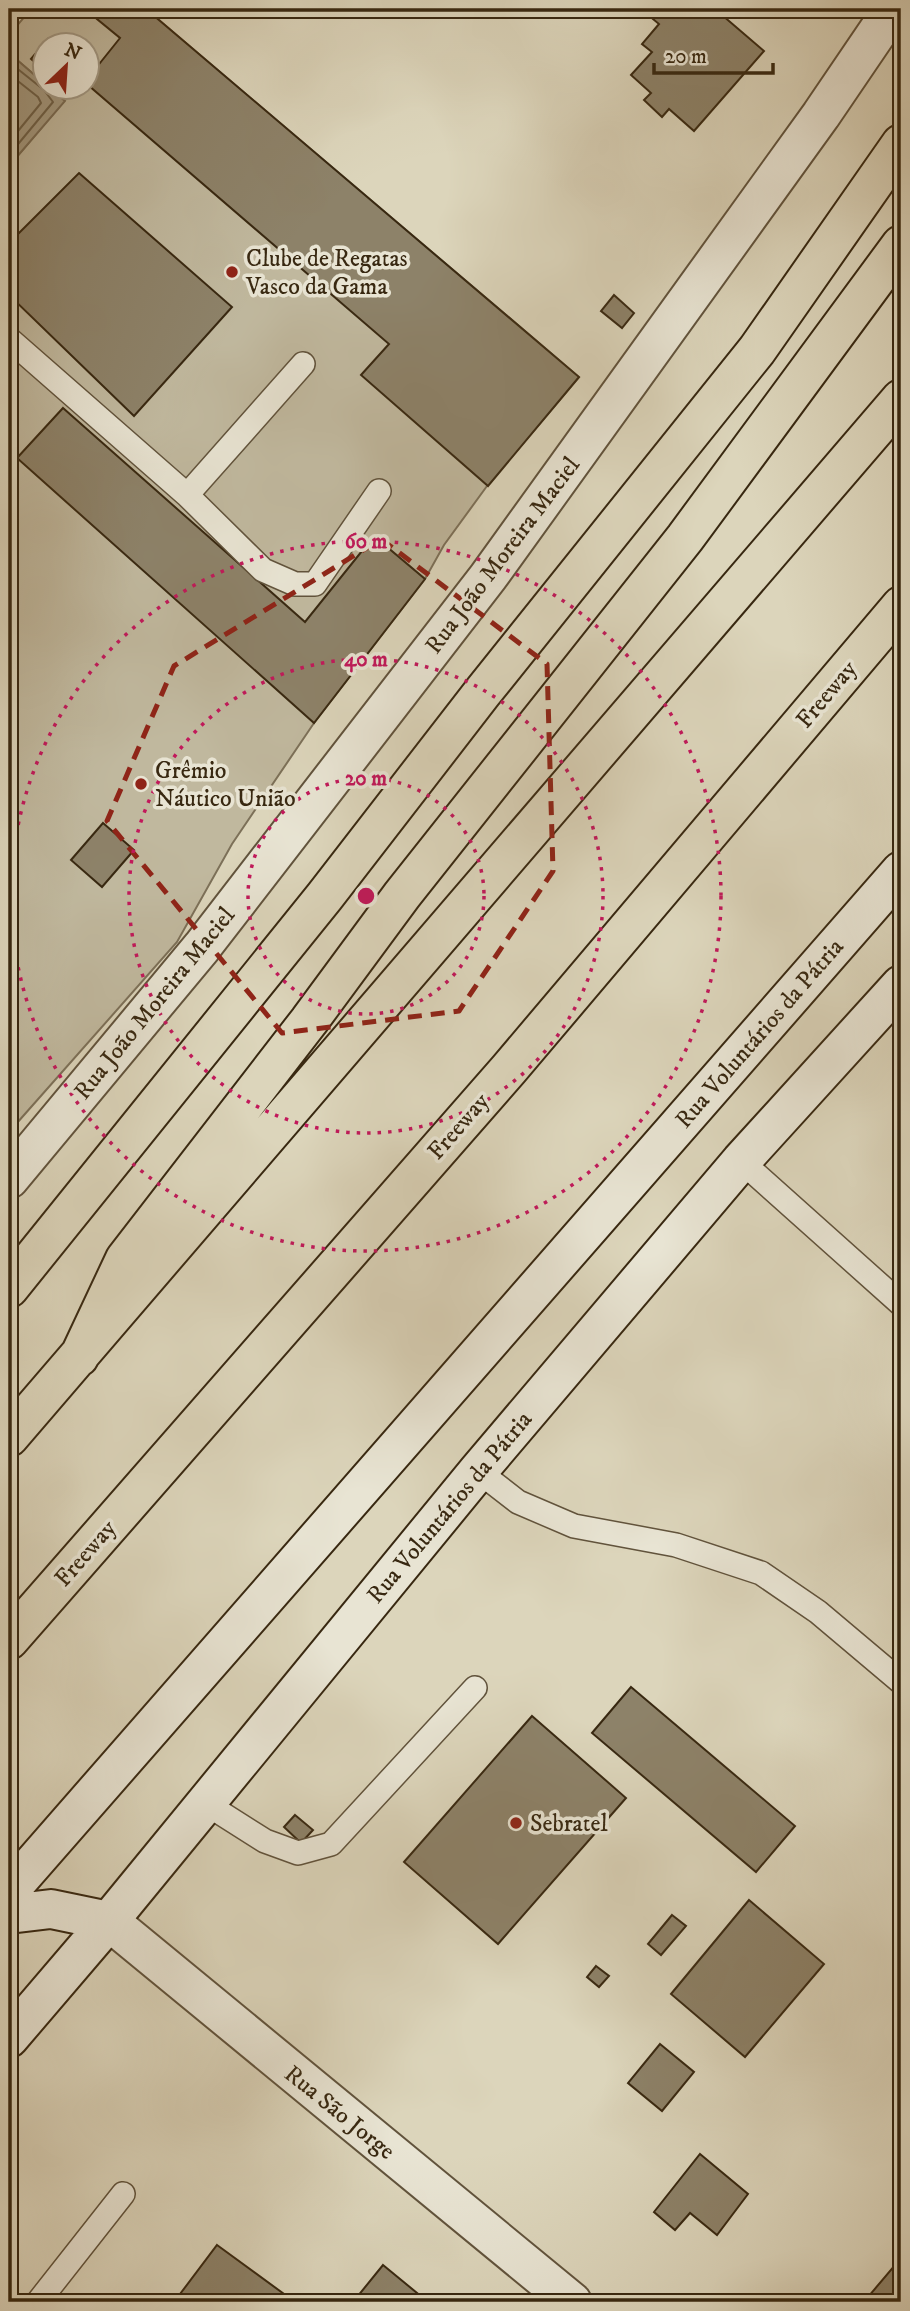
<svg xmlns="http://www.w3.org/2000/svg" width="910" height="2311" viewBox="0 0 910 2311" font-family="'IM FELL DW Pica',serif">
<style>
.garden{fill:#c0b89e;stroke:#7c7058;stroke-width:2}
.water{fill:#a49a81;stroke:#796c54;stroke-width:2}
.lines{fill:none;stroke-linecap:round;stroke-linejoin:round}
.shore{stroke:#6e6149;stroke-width:2}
.building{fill:#8d8269;stroke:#382811;stroke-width:2}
.service-casing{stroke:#61533c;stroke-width:26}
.tertiary-casing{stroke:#61533c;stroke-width:42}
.secondary-casing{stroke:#382811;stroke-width:42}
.motorway-casing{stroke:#382811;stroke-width:42}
.service{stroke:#e8e4d3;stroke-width:23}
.tertiary{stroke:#e8e4d3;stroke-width:38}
.secondary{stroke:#e8e4d3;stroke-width:38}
.motorway{stroke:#dcd5bb;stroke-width:38}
.marked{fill:none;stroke:#8f2418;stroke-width:5;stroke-dasharray:14 9;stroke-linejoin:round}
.ring{fill:none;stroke:#c2185b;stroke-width:3.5;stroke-dasharray:3.5 7}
.poi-dot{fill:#8f2418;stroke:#e8e4d3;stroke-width:2.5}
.labels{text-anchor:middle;stroke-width:7;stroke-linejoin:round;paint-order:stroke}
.poi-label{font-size:24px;fill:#382811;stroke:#e8e4d3;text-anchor:start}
.street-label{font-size:24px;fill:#382811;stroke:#e8e4d3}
.centre{fill:#c2185b;stroke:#e8e4d3;stroke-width:3.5}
.ring-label{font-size:21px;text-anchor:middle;font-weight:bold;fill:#c2185b;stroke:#e8e4d3;stroke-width:7;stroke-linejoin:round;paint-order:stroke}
</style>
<rect width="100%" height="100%" fill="#dcd5bb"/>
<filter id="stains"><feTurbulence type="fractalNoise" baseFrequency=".00286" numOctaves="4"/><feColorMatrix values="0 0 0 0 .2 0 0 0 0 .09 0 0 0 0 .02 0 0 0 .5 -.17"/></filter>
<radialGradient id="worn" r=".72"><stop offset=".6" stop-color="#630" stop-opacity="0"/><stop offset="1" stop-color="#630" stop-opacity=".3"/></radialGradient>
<path class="garden" d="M31,9H146L579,377L487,486L444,545L425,579L314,723L232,844L177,942L9,1132V166L64,101L49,88H88V46H46L45,84L9,53V35Z"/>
<path class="water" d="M9,53L45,84L46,88H49L65,101L9,166Z"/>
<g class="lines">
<path class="shore" d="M9,62L44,90L53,102L9,155
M9,74L38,97L41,103L9,142"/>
</g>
<path class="building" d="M105,9H146L579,377L488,486L361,375L389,344L88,85V78L120,38L97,19Z
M641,9H715L764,51L694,131L669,109L662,117L644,100L651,93L631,75L652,52L642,44L659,24Z
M48,39L56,46H46V72L31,59Z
M79,173L232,307L134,416L10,296L18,234Z
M614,295L634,313L622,328L601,311Z
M63,408L305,622L374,536L425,579L314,723L17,458Z
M103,823L134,850L102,887L71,860Z
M631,1687L795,1826L756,1872L592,1733Z
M532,1716L626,1798L498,1944L404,1862Z
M295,1815L313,1830L301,1843L284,1827Z
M749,1900L824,1964L745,2057L671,1994Z
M672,1915L686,1926L661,1955L648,1944Z
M596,1966L609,1976L599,1987L587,1977Z
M660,2044L694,2072L662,2111L628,2083Z
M700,2154L748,2194L717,2235L690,2213L675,2230L654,2212Z
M217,2245L295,2302H174Z
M901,2258V2302H875L868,2297Z
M383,2265L428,2302H353Z"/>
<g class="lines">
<defs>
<path id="service" d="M9,339L187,495L263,570L295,584H315L379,491
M187,495L303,364
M741,1161L901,1304
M478,1471L518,1502L574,1526L676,1545L761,1573L818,1612L901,1682
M205,1803L265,1841L298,1853L331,1844L475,1688
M38,2302L123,2194"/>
<path id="tertiary" d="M9,1179L202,947L488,577L821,115L893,9
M109,1921L572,2302"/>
<path id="secondary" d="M9,1891L901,871
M9,1914L51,1909L109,1921
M9,2038L109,1921L478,1471L741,1161L901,985"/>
<path id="motorway" d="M9,1288L325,896L482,693L757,350L901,144
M79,1357L125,1259L309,1021L402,895L685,538L901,245
M9,1437L901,399
M9,1640L509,1069L901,606"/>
</defs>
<use href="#service" class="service-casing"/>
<use href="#tertiary" class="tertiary-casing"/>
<use href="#secondary" class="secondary-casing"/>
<use href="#motorway" class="motorway-casing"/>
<use href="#service" class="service"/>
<use href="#tertiary" class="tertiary"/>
<use href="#secondary" class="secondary"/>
<use href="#motorway" class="motorway"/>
</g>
<path class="marked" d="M381,539L547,664L553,871L459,1011L282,1033L107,821L174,666Z"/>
<g class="ring">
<circle cx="366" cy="896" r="118"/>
<circle cx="366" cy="896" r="237"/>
<circle cx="366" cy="896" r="355"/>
</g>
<g class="poi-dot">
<circle cx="232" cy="272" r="7"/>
<circle cx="141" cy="784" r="7"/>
<circle cx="516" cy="1823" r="7"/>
</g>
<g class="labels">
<g class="poi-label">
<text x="246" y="266">Clube de Regatas<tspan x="246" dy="28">Vasco da Gama</tspan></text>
<text x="155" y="778">Grêmio<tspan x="155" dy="28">Náutico União</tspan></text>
<text x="530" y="1831">Sebratel</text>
</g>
<g class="street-label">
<text transform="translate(502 555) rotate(-53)" y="8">Rua João Moreira Maciel</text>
<text transform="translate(826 694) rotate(-50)" y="8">Freeway</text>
<text transform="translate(154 1003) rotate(-51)" y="8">Rua João Moreira Maciel</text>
<text transform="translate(759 1033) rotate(-49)" y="8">Rua Voluntários da Pátria</text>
<text transform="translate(458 1126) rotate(-49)" y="8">Freeway</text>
<text transform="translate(449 1507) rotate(-50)" y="8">Rua Voluntários da Pátria</text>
<text transform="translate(85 1553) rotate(-49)" y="8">Freeway</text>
<text transform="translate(340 2112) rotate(39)" y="8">Rua São Jorge</text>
</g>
</g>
<circle cx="366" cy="896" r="10" class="centre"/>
<g class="ring-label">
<text x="366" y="548">60 m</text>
<text x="366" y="666">40 m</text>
<text x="366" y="785">20 m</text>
</g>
<rect width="910" height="2311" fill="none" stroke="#dcd5bb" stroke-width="35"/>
<rect x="10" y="10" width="889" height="2290" fill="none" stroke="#382811" stroke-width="3.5"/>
<rect x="18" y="18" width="875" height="2276" fill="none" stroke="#382811" stroke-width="2"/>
<g transform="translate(66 66) rotate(25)"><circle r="33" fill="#e8e4d3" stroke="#a29985" stroke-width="2"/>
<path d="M0-5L12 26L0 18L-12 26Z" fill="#8f2418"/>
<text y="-10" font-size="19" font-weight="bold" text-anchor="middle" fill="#382811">N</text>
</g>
<path d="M654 63v10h119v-10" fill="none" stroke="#382811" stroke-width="3.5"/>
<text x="665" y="63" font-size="21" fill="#382811" stroke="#e8e4d3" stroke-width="5" paint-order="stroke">20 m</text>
<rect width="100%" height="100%" filter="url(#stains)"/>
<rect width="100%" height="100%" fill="url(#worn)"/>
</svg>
